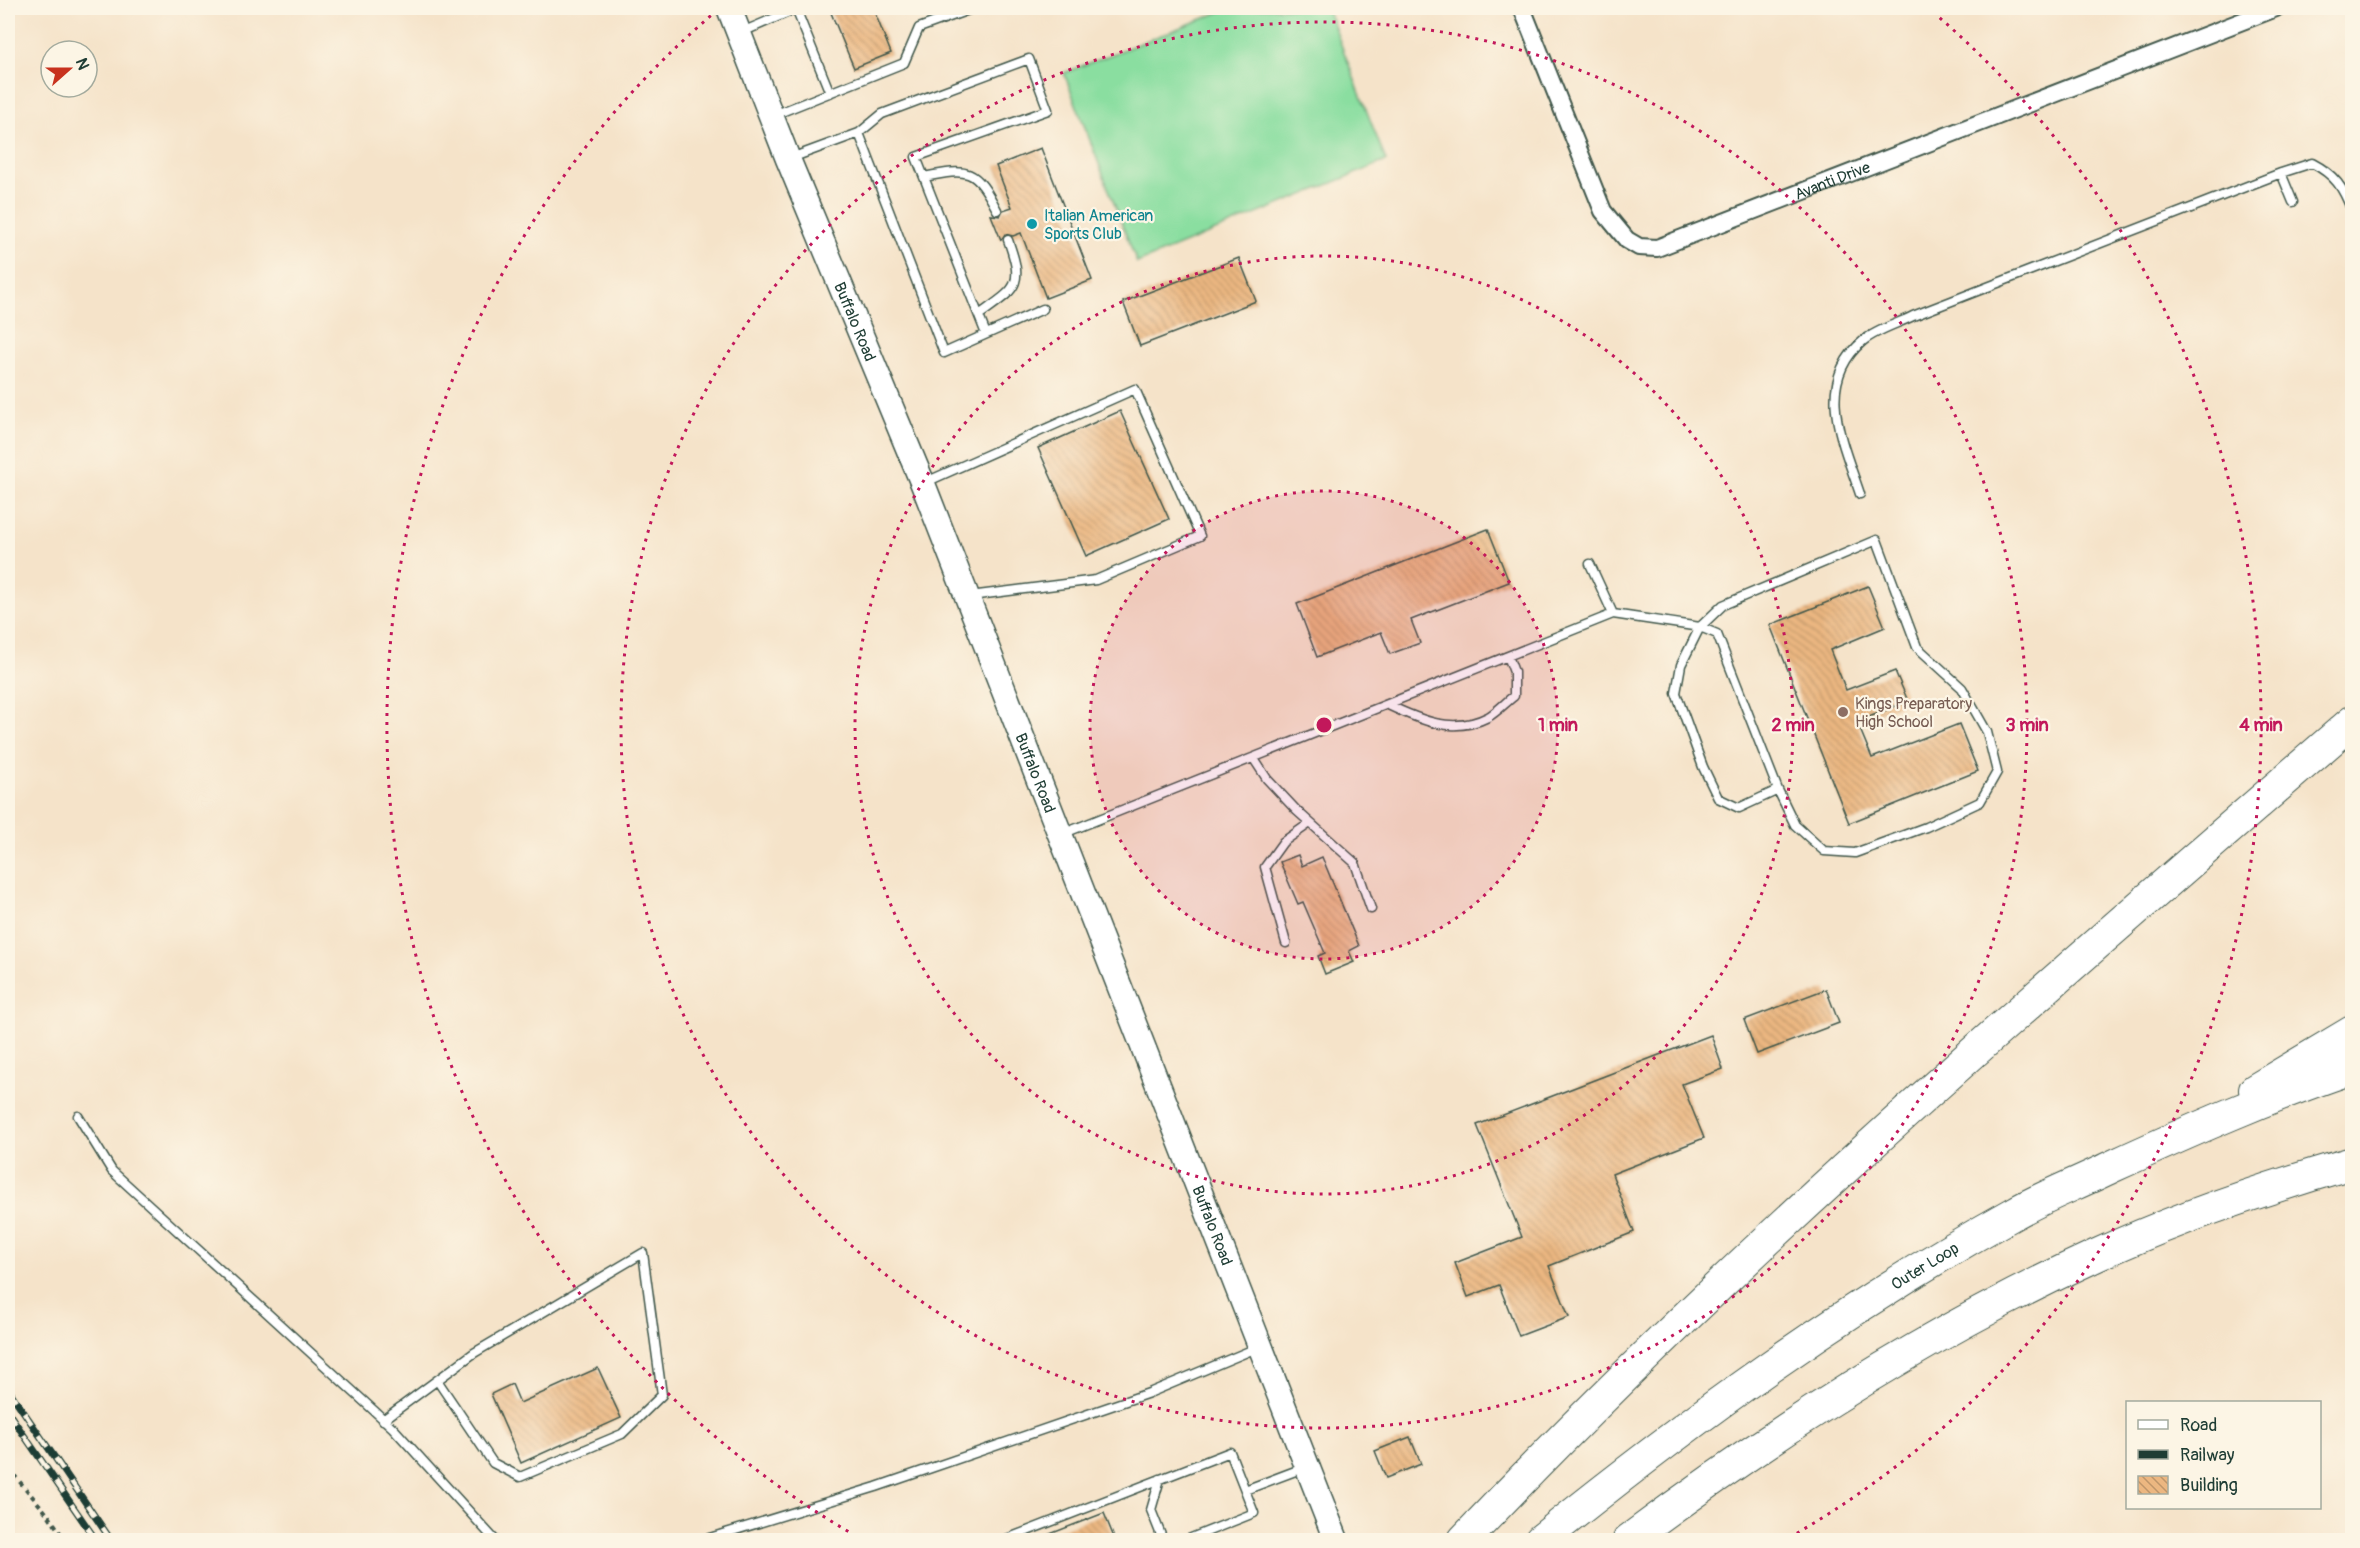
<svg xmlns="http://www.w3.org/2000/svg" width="2360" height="1548" viewBox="0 0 2360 1548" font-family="Pangolin,sans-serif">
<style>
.grass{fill:#8adea0;stroke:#548e6a;stroke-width:1.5}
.building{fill:url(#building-back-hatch)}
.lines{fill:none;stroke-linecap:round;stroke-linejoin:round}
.service-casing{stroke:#3f564a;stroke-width:11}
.minor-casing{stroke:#3f564a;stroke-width:20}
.secondary-casing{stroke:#3f564a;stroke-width:27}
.motorway-casing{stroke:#3f564a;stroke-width:34}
.path{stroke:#3f564a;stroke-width:4;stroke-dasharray:4.5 4.5;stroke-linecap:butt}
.service{stroke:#fff;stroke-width:8}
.minor{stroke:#fff;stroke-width:16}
.secondary{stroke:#fff;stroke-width:24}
.motorway{stroke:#fff;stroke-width:32}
.rail-casing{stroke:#1f3d34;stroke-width:7}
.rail{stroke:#fcf5e5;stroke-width:4.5;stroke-dasharray:14;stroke-linecap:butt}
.ring{fill:none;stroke:#c2185b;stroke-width:3;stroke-dasharray:3 6}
.culture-dot{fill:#0f9aa8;stroke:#fcf5e5;stroke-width:2}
.education-dot{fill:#8d6e63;stroke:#fcf5e5;stroke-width:2}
.labels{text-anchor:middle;stroke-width:4.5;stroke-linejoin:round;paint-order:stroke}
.street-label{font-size:16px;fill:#1f3d34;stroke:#fcf5e5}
.culture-label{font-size:16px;fill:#0d838f;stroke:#fcf5e5;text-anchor:start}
.education-label{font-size:16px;fill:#785e54;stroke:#fcf5e5;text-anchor:start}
.centre{fill:#c2185b;stroke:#fcf5e5;stroke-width:3}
.ring-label{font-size:18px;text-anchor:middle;font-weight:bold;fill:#c2185b;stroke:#fcf5e5;stroke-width:4.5;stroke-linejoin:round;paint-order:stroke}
</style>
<defs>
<pattern id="building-back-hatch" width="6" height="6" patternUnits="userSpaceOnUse" patternTransform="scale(1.5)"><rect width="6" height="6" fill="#ecb781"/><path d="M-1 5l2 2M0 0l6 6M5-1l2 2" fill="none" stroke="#bf966a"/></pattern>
</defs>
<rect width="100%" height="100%" fill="#fcf5e5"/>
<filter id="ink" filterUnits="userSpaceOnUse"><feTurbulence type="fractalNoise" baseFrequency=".0167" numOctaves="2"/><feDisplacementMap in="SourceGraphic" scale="12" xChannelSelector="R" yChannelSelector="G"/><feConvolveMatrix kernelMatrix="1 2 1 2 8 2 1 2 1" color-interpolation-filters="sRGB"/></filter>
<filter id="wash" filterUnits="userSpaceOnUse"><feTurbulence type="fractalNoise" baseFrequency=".008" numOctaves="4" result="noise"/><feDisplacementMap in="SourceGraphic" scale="24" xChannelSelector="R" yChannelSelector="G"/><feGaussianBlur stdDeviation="1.35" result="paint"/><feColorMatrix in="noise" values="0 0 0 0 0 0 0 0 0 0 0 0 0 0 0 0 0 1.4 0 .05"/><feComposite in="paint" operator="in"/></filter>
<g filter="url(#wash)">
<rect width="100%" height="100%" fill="#f5e3c9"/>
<path class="grass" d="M1230,8H1327L1386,161L1137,263L1064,73Z"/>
<g id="blocks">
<path class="building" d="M829,8H873L891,53L854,68Z
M1041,148L1092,280L1046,298L1021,233L1013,236L1005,234L1001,240L991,215L1000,216L1003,210L1012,207L996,166Z
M1239,258L1256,301L1140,346L1123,302Z
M1120,411L1169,519L1086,556L1038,448Z
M1488,529L1509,582L1411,620L1420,643L1390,654L1381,632L1317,657L1297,604Z
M1868,586L1885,627L1830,650L1846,690L1895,671L1908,701L1857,722L1872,758L1959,724L1978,771L1849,823L1770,625Z
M1298,855L1302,866L1322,857L1359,946L1349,951L1354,962L1325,974L1318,956L1325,953L1303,902L1298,904L1280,862Z
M1826,989L1839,1023L1757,1054L1744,1020Z
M1711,1035L1723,1069L1682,1084L1704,1138L1612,1174L1634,1232L1549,1266L1569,1317L1519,1336L1499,1285L1468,1297L1455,1263L1522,1237L1477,1125Z
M598,1368L621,1418L521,1463L491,1394L512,1384L520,1403Z
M1410,1437L1421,1464L1386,1478L1375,1451Z
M1104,1513L1115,1540H1038L1037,1539Z"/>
</g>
</g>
<g filter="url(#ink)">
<use href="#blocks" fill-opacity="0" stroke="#3f564a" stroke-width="1.5"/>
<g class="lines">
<defs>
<path id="service" d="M742,32L796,9L830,93
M774,115L904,63L919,28L974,8
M859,133L882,114L1029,59L1048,110L916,157L986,334
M791,158L859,133L944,353L1043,309
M2281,173L2293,202
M924,177C969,168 975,168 997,210
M979,315C1016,288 1025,287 1008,240
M926,482L1135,389L1200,536L1096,580L970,596
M1860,494C1843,443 1813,383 1863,341C1876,330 1897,324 1913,316L2281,173L2312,163C2335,175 2343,187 2352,211
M1590,564L1613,614
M1388,705C1420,720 1453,735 1488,717C1497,712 1506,702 1514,696V672L1508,656
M1254,759L1267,779L1297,811L1355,863L1371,909
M1062,834L1613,614L1700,627L1717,634L1778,790L1795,825L1824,851L1855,853L1926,827L1980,802L1997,772L1987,732L1962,688L1917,647L1877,540L1723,605L1700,627L1681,665L1676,693L1703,767L1718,798L1739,808L1778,790
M1286,943L1265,867L1283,842L1310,823
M78,1116L112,1171L393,1428L495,1540
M383,1420L474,1353L643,1253L662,1395L622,1434L520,1477L493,1463L437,1380
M1160,1479L1151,1510L1163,1540
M1245,1490L1306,1467
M703,1540L876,1487L1149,1393L1259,1347
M1004,1540L1230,1452L1254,1513L1186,1540"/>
<g id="minor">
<path id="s1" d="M1522,8L1603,211L1627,240L1639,247L1657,248L2276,8"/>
</g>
<g id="secondary">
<path id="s2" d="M729,8L788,159L923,484L1336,1540"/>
</g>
<g id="motorway">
<path d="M2255,1090L2352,1032"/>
<path d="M1464,1540C1741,1247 2048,986 2352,722"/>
<path id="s3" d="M1541,1540C1690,1420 1845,1307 2013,1214C2044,1196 2079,1183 2111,1167C2190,1131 2271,1095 2352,1068"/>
<path d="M1629,1540C1775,1431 1930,1331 2097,1255C2179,1217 2266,1188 2352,1163"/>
</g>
</defs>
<use href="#service" class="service-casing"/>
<use href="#minor" class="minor-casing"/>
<use href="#secondary" class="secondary-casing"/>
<use href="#motorway" class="motorway-casing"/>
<path class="path" d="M8,1468L49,1516L65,1540"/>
<use href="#service" class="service"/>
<use href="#minor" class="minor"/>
<use href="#secondary" class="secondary"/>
<use href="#motorway" class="motorway"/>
<defs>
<path id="rail" d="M8,1389L111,1540
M8,1412L96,1540"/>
</defs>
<use href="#rail" class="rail-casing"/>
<use href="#rail" class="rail"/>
</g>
</g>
<circle cx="1324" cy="725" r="234" fill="#c2185b" fill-opacity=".12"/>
<g class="ring">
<circle cx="1324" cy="725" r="234"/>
<circle cx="1324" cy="725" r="469"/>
<circle cx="1324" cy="725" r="703"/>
<path d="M856 1536A937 937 0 0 1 715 12M1933 12A937 937 0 0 1 1792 1536"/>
</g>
<circle class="culture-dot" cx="1032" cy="224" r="6"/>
<circle class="education-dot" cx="1843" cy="712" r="6"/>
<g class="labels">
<g class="street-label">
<text dy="6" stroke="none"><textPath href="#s1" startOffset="476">Avanti Drive</textPath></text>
<text dy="6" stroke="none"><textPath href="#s2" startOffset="338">Buffalo Road</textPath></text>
<text dy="6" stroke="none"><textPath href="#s2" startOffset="824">Buffalo Road</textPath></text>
<text dy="6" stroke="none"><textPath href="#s2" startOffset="1310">Buffalo Road</textPath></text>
<text dy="6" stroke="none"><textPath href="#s3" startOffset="472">Outer Loop</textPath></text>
</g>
<g class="culture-label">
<text x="1044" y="221">Italian American<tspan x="1044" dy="18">Sports Club</tspan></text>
</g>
<g class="education-label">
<text x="1855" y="709">Kings Preparatory<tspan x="1855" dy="18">High School</tspan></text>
</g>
</g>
<circle cx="1324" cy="725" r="9" class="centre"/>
<g class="ring-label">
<text x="1558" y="731">1 min</text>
<text x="1793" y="731">2 min</text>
<text x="2027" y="731">3 min</text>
<text x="2261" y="731">4 min</text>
</g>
<rect width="2360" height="1548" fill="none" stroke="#fcf5e5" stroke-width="30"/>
<rect x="2126" y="1401" width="195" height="108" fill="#fcf5e5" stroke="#a4ab9e" stroke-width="1.5"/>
<rect x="2138" y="1420" width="30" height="9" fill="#ffffff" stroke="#a4ab9e" stroke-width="1.5"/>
<text x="2180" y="1431" font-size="18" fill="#1f3d34">Road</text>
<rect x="2138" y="1450" width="30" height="9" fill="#1f3d34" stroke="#a4ab9e" stroke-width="1.5"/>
<text x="2180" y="1461" font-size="18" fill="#1f3d34">Railway</text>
<rect x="2138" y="1476" width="30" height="18" fill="url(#building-back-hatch)" stroke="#a4ab9e" stroke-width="1.5"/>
<text x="2180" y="1491" font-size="18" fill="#1f3d34">Building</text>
<g transform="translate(69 69) rotate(69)"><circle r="28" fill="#fcf5e5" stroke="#a4ab9e" stroke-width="1.5"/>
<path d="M0-4.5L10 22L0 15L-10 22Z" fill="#c8321e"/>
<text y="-9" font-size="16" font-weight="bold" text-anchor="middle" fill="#1f3d34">N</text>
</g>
</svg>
